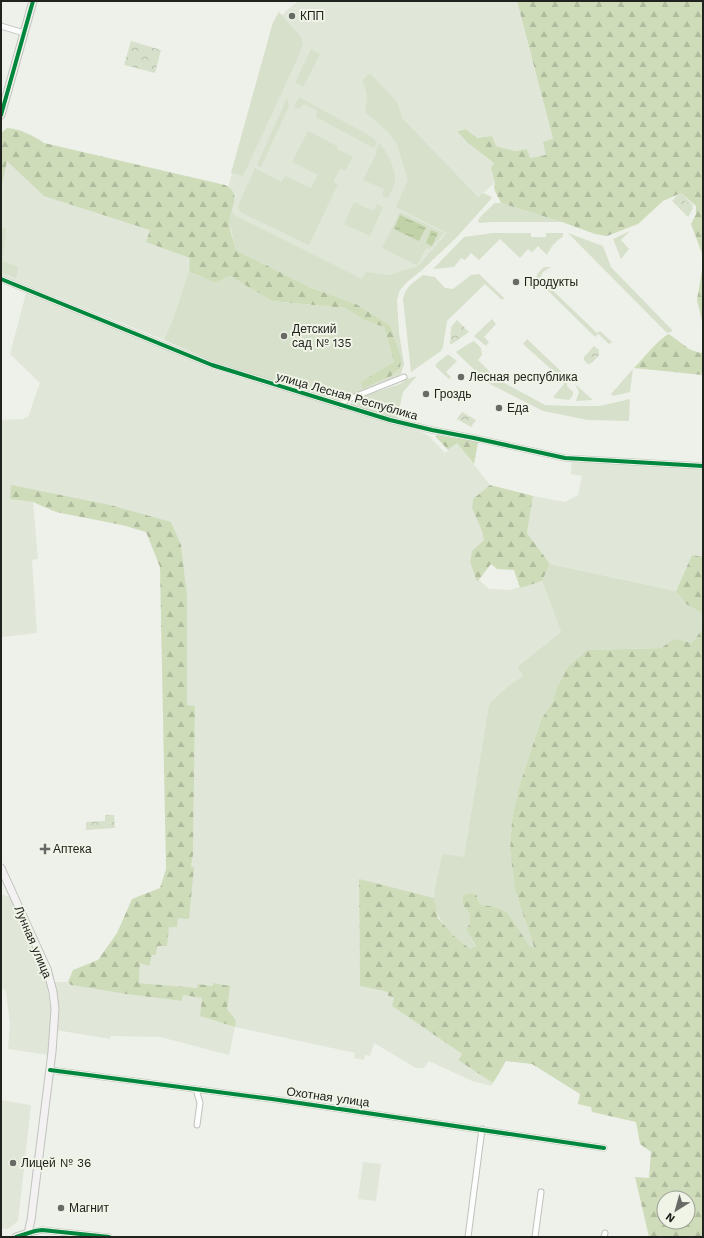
<svg xmlns="http://www.w3.org/2000/svg" width="704" height="1238" viewBox="0 0 704 1238" font-family="'Work Sans',sans-serif">
<style>
.built{fill:#e0e6d8}
.grass{fill:#d7e0ca}
.forest{fill:url(#forest-firs);fill-rule:evenodd}
.park{fill:url(#park-crowns)}
.water{fill:url(#water-ripples)}
.lines{fill:none;stroke-linecap:round;stroke-linejoin:round}
.street-casing{stroke:#c0c3bd;stroke-width:7}
.secondary-casing{stroke:#c0c3bd;stroke-width:9}
.street{stroke:#fcfdfc;stroke-width:5}
.secondary{stroke:#f4f1f3;stroke-width:7}
.cycleway-casing{stroke:#eff4e7;stroke-width:6}
.cycleway{stroke:#00873e;stroke-width:4}
.poi-dot{fill:#686a65;stroke:#eff4e7;stroke-width:1.5}
.labels{text-anchor:middle;stroke-width:4;stroke-linejoin:round;paint-order:stroke}
.poi-label{font-size:12px;fill:#20221e;stroke:#eff4e7;text-anchor:start}
.street-label{font-size:12px;fill:#20221e;stroke:#eff4e7}
</style>
<defs>
<pattern id="forest-firs" width="22" height="20" patternUnits="userSpaceOnUse"><rect width="22" height="20" fill="#cedcba"/><path d="M5 1l3.5 6h-7zM16 11l3.5 6h-7z" fill="#b1bc9f"/></pattern>
<pattern id="park-crowns" width="20" height="18" patternUnits="userSpaceOnUse"><rect width="20" height="18" fill="#d7e0ca"/><path d="M2 6a3 3 0 1 1 6 0M12 15a3 3 0 1 1 6 0" fill="none" stroke="#b8c0ad"/></pattern>
<pattern id="water-ripples" width="26" height="14" patternUnits="userSpaceOnUse"><rect width="26" height="14" fill="#c1d2a8"/><path d="M2 4q2-2 4 0t4 0M15 11q2-2 4 0t4 0" fill="none" stroke="#a6b490"/></pattern>
</defs>
<rect width="100%" height="100%" fill="#eef1ea"/>
<path class="built" d="M296,1H517L553,140L546,155L529,158L527,149L515,151L496,146L492,136L477,138L466,129L457,130L468,143L494,163L491,168L495,183L478,197L419,267L369,280L363,281L225,226L228,188L273,25L287,10L296,3Z
M1,150L202,233L173,319L164,340L1,275Z
M26,293L162,347L211,369L424,433L430,437L445,453L457,443L490,485L473,499L472,508L482,531L484,540L472,551L470,562L477,582L479,580L489,589L510,590L542,581L561,632L517,667L523,676L507,687L489,704L464,858L442,854L434,898L359,880L360,986L388,992L394,997L392,1006L462,1054L458,1060L493,1083L491,1086L472,1081L429,1061L424,1068H416L374,1043L370,1056L365,1055L364,1060L354,1058L355,1053L235,1027L229,1055L160,1037L111,1036L110,1039L56,1030L57,995L54,982H68L72,985L126,994L182,1001L183,995L202,998L201,1016L234,1027L236,1019L227,1009L213,983V986L198,984V988L139,983L140,963L152,955L169,926L178,918L194,867L191,866L193,855L195,706H187V595L181,545L110,505L10,499L33,502L38,559L32,560L37,633L1,637V420L22,419L28,417L40,383L10,354Z
M572,461L703,469V557L692,555L676,591L550,564L527,533L533,496L565,502L578,495L582,476L571,474Z
M1,894L10,897L19,913L44,970L51,1009V1029L49,1055L8,1049L10,1024L6,991L1,987Z
M1,1100L31,1105L18,1221L8,1229L1,1228Z
M363,1162L381,1164L376,1201L358,1199Z"/>
<path class="grass" d="M279,12L301,37L303,44L295,64L243,176L231,173L273,22Z
M311,49L320,54L303,87L295,83Z
M370,73L397,102L402,118L478,197L483,193L490,196L492,198L456,238L422,270L407,282L400,290L397,300L399,333L404,364L401,374L338,400H333L214,362L164,340L173,319L189,271L215,283L230,276L272,301L345,308L364,320L384,327L394,362L362,382L363,389L391,376L400,369L390,325L356,304L312,288L236,250L229,223L231,211L236,216L362,279L366,272L389,275L418,266L447,233L396,207L408,180L397,144L389,133L365,112C367,100 369,92 362,81Z
M299,97L372,137L377,142L374,148L316,117L317,110L304,104L299,109L294,107Z
M287,98L289,106L261,167L257,165Z
M308,131L337,146V149L353,157L345,171L340,169L333,182L338,184L309,245L240,212L238,206L255,168L281,182L285,176L311,188L318,175L292,162Z
M379,143C386,150 397,171 395,181C394,187 390,193 388,198L382,196L384,189L363,180L376,154V151Z
M680,192L692,204L693,208L683,199L677,206L672,201Z
M354,202L373,211L377,204L383,207L370,236L344,224Z
M495,203H501L562,222H493L479,223L478,220L483,214Z
M400,212L444,233L430,249L426,248L417,265L382,248Z
M1,228L6,229L2,261L18,267L16,278L1,272Z
M630,231L621,240L629,249L621,259L613,239Z
M493,233H531V237H546V233H563V237C555,241 551,247 547,255L538,246L532,252L528,249L520,258L500,239L479,260L471,253L465,260L461,258L454,267L433,269L464,237Z
M568,233L603,246L611,267L673,331L667,333Z
M544,267H551L543,272L540,278L597,333L600,331L612,342L609,344L598,334L595,337L536,279L537,274Z
M479,274L504,298L502,300L485,284L447,321L443,347L441,351L411,372L403,299C406,286 413,283 423,275L435,277L445,288L453,289L471,275Z
M492,319L496,324L484,337L489,342L486,346L474,336Z
M527,339L567,377V386L573,392V395L569,400L554,398V396L564,384L561,378L523,344Z
M474,341L481,348L482,355L478,360L497,379L545,405L571,406H600L630,399L629,421L588,420L543,411L488,383L456,352L468,344Z
M447,355H449L457,361L446,372L451,377L449,379L436,367V364Z
M633,369L630,392L613,396L611,394Z
M417,376L403,392L397,419L358,408L351,405V403L364,396L400,384L407,379Z
M575,384L593,400L576,401L579,392Z
M550,564L676,591L686,604L703,614V628L692,643L674,640L661,648L588,650L556,690L553,701L541,720L518,790L512,820L510,850L515,890L534,947L530,948L507,912C499,906 489,907 480,904L476,894L469,893L463,895V905L469,913L470,923L466,930L476,947L470,949C453,936 434,920 434,897C435,884 440,867 442,854L464,857L489,704L507,687L523,676L517,667L561,632L542,581Z"/>
<path class="forest" d="M517,1H703V256L691,224L696,214V206L681,193L663,201L638,224L607,236L595,234L562,222L501,203L495,191L494,187L495,183L491,168L494,163L468,143L457,131L466,129L477,138L492,136L496,146L515,151L527,149L530,158L546,155L543,142L553,139Z
M7,128C20,129 33,135 44,143L225,185C243,194 230,207 229,222C229,230 234,241 236,250L312,288L356,304L390,325L401,358L400,369L391,376L363,389L361,382L394,362L384,327L364,320L345,308L272,301L230,276L215,283L189,271L190,258L146,242L150,230L44,196L7,161L1,188V133Z
M703,265V325L697,300Z
M669,334L689,349L700,353L703,352V375L634,368C642,360 659,338 669,334Z
M437,435L478,442L474,464L457,443L448,450L436,437Z
M11,485L110,505L171,522L181,545L187,595V705L195,706L193,855L191,866L194,867L189,919L178,918L177,927H169L167,946H157L156,955H152L149,966L140,963L139,983L197,988L198,984L213,986V983L230,986L227,1009L236,1020L235,1027L200,1016L202,998L183,995L182,1001L126,994L71,985L68,982L73,970L98,960L117,933L132,899L160,888L166,869L160,567L146,532L122,525L56,512L33,502L10,499Z
M490,485L533,496L527,533L550,564L542,581L520,588L514,570L497,569L491,564L477,582L470,562L472,551L484,540L482,531L472,508L473,499Z
M692,555L703,557V614L686,604L676,591Z
M703,628V1237H649L635,1177L649,1178L651,1152L640,1144L636,1122L592,1112L591,1107L578,1104L580,1094L532,1064L506,1061L493,1083L458,1060L462,1054L392,1006L394,997L388,996V992L360,986L359,879L434,898L438,918L454,936L470,949L476,946L466,930L470,923L469,913L463,905V895L469,893L476,894L480,904C489,907 499,906 507,912L530,947H534L515,890L510,850L512,820L518,790L541,720L553,701L556,690L568,667L588,650L661,648L674,639L692,643ZM664,1198H688V1222H664Z"/>
<path class="park" d="M131,41L161,50L155,73L124,65Z
M683,199L693,208L688,217L677,206Z
M457,320L469,332L455,342L450,345L451,327Z
M594,346L599,350V355L592,363L588,364L584,360V357Z
M462,412L476,420L471,427L457,419Z
M105,815H114L115,828L86,830V822L105,821Z"/>
<path class="water" d="M400,215L426,227L419,241L394,229Z
M431,230L438,233L432,246L426,243Z"/>
<g class="lines">
<defs>
<path id="street" d="M1,26L24,33
M1,279L212,365L390,420L432,430L474,438L565,458L703,466
M342,406L344,401L404,377
M50,1070L272,1099L604,1148
M196,1089L200,1103L197,1125
M27,1234L28,1233L42,1230L109,1237
M468,1237L482,1129
M535,1237L541,1192
M604,1237L605,1233"/>
<path id="secondary" d="M1,115L33,1
M1,868L47,969L53,992L55,1009L52,1052L31,1220L28,1233L16,1237"/>
</defs>
<use href="#street" class="street-casing"/>
<use href="#secondary" class="secondary-casing"/>
<use href="#street" class="street"/>
<use href="#secondary" class="secondary"/>
<defs>
<path id="cycleway" d="M1,115L33,1
M1,279L212,365L390,420L432,430L474,438L565,458L703,466
M50,1070L272,1099L604,1148
M16,1237L35,1231L42,1230L109,1237"/>
</defs>
<use href="#cycleway" class="cycleway-casing"/>
<use href="#cycleway" class="cycleway"/>
</g>
<g class="poi-dot">
<circle cx="292" cy="16" r="4"/>
<circle cx="516" cy="282" r="4"/>
<circle cx="284" cy="336" r="4"/>
<circle cx="461" cy="377" r="4"/>
<circle cx="426" cy="394" r="4"/>
<circle cx="499" cy="408" r="4"/>
<path d="M43 843h4v4h4v4h-4v4h-4v-4h-4v-4h4z"/>
<circle cx="13" cy="1163" r="4"/>
<circle cx="61" cy="1208" r="4"/>
</g>
<g class="labels">
<g class="poi-label">
<text x="300" y="20">КПП</text>
<text x="524" y="286">Продукты</text>
<text x="292" y="333">Детский<tspan x="292" dy="14">сад № 135</tspan></text>
<text x="469" y="381">Лесная республика</text>
<text x="434" y="398">Гроздь</text>
<text x="507" y="412">Еда</text>
<text x="53" y="853">Аптека</text>
<text x="21" y="1167">Лицей № 36</text>
<text x="69" y="1212">Магнит</text>
</g>
<g class="street-label">
<text transform="translate(347 396) rotate(16)" y="4">улица Лесная Республика</text>
<text transform="translate(33 942) rotate(67)" y="4">Лунная улица</text>
<text transform="translate(328 1097) rotate(8)" y="4">Охотная улица</text>
</g>
</g>
<rect width="704" height="1238" fill="none" stroke="#20221e" stroke-width="4"/>
<g transform="translate(676 1210) rotate(217)"><circle r="19" fill="#eff4e7" stroke="#9ca097"/>
<path d="M0-3L7 15L0 10L-7 15Z" fill="#686a65"/>
<text y="-6" font-size="11" font-weight="bold" text-anchor="middle" fill="#20221e">N</text>
</g>
</svg>
